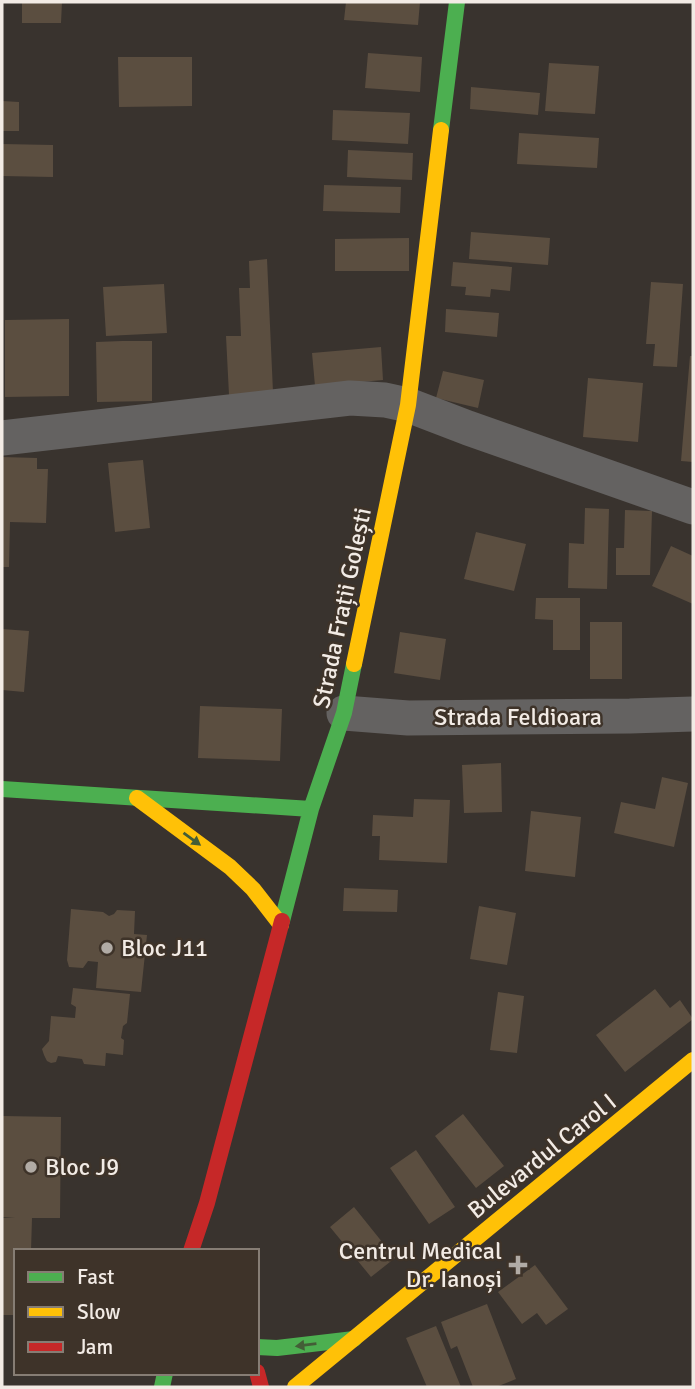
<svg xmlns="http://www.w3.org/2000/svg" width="695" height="1389" viewBox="0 0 695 1389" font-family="Signika,sans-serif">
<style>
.building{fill:#5b4e40}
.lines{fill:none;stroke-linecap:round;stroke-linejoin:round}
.street{stroke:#646261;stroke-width:35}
.fast{stroke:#4caf50;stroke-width:16}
.slow{stroke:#ffc107;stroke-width:16}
.jam{stroke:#c62828;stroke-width:16}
.oneway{fill:#435e37}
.poi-dot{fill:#b1aba5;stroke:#3e3329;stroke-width:2.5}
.labels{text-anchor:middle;stroke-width:5;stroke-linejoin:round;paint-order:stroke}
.street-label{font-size:24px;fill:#f2ebe5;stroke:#3e3329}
.poi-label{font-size:24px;fill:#f2ebe5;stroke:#3e3329;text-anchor:start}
</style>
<rect width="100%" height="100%" fill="#39332e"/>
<path class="building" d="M22,2H62L61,23H22Z
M346,2H420L418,25L344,20Z
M368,53L422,57L420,92L365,88Z
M118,57H192V106L119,107Z
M549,63L599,66L595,114L545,111Z
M471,87L540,93L538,115L470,109Z
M2,101L19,102V131H2Z
M333,110L410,113L408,144L332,140Z
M519,133L599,138L597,168L517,164Z
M2,144L53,145V177L2,176Z
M348,150L413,153L412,180L347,177Z
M324,185L401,187L400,213L323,211Z
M471,232L550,238L548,265L469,259Z
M409,238V271H335V239Z
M267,259L273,392L229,395L226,336H241L239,288H250L249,261Z
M453,262L512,267L510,291L491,289L490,297L465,295L466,287L451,286Z
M651,282L683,284L677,367L653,366L655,344H646Z
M164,284L167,333L106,336L103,287Z
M446,309L499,313L497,337L445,332Z
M69,319V396L5,397V320Z
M122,341H152V401L97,402L96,342Z
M381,347L383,380L315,386L312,353Z
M690,356H693V462L681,461Z
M443,371L484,380L478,408L436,398Z
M588,378L643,383L638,442L583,437Z
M2,457L37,458V469H48L46,523L10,522L9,567H2Z
M143,460L150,528L115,532L108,463Z
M585,508L609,509L607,589L568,588L569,543L584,544Z
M625,510L652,511L650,575H616V548H624Z
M476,532L526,544L514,591L464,579Z
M671,546L693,556V604L652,586Z
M536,598H580V650H553V620L535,619Z
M590,622H622V679H590Z
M2,629L29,631L24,692L2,690Z
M400,632L446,639L440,680L394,673Z
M200,706L282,709L280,761L198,758Z
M501,763L502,812L464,813L462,765Z
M662,777L688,783L674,847L614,833L621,802L655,809Z
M414,799L450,800L447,863L379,860L380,836H372L373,815L413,817Z
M531,811L581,817L575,877L525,871Z
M344,888L398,890L397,912L343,911Z
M479,906L516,913L507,965L470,959Z
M71,909L103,912L109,916L114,914L117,910L135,911L134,934L147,935L141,992L96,988L98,962L88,961L83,968L69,967L67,960Z
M73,988L130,994L127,1023L123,1026L121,1038L124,1040L123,1055L106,1053L105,1066L84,1064L82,1059L58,1056L56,1062L51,1063L47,1061L44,1055L42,1049L49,1041L51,1016L75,1018L76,1007L71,1004Z
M655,989L670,1008L680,1000L693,1019L625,1072L596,1035Z
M498,992L524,996L517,1053L490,1050Z
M463,1114L504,1166L476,1188L435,1136Z
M2,1116L61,1117L60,1218H32L31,1251H16V1315H2V1218L15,1217H2Z
M416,1150L455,1207L429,1224L390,1168Z
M354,1207L395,1258L371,1277L330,1227Z
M535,1265L568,1309L546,1325L537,1313L522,1324L498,1292Z
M487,1304L516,1379L496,1387H473L457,1346L451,1349L441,1322Z
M436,1326L461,1387H427L406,1338Z"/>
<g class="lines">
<path class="street" d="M2,438L350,398L385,400L408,405L468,428L693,507
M344,713L408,718L630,716L693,714"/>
<path class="fast" d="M441,130L457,2
M2,789L311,809
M282,921L311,809L344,713L354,664
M257,1347L277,1348L354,1339
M162,1387L165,1373"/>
<path class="slow" d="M354,664L408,405L441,130
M137,798L230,867L253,889L281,925
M295,1387L693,1060"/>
<path class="jam" d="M191,1251L207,1203L282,921
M257,1372L261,1387"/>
</g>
<defs><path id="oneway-solid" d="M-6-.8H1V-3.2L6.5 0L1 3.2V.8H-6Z" transform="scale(1.75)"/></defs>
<g class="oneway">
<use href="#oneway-solid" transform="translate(192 839) rotate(36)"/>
<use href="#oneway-solid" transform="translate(306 1345) rotate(173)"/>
</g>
<g class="poi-dot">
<circle cx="107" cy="948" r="7"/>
<circle cx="31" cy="1167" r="7"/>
<path d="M514.5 1254.5h7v7h7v7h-7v7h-7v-7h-7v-7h7z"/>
</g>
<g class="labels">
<g class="street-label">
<text transform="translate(342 608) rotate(-78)" y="8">Strada Frații Golești</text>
<text x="518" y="725">Strada Feldioara</text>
<text transform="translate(542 1156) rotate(-39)" y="8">Bulevardul Carol I</text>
</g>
<g class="poi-label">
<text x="121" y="956">Bloc J11</text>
<text x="45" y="1175">Bloc J9</text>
<text x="502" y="1259" text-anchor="end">Centrul Medical<tspan x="502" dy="28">Dr. Ianoși</tspan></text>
</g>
</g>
<rect width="695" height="1389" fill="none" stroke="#f2ebe5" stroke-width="7"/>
<rect x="14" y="1249" width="245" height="126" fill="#3e3329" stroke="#867d74" stroke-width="2"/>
<rect x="28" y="1272" width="35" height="10" fill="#4caf50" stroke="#867d74" stroke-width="2"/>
<text x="77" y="1284" font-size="21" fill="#f2ebe5">Fast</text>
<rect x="28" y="1307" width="35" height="10" fill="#ffc107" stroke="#867d74" stroke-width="2"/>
<text x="77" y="1319" font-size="21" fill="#f2ebe5">Slow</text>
<rect x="28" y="1342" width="35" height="10" fill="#c62828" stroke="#867d74" stroke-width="2"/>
<text x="77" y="1354" font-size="21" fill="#f2ebe5">Jam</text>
</svg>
